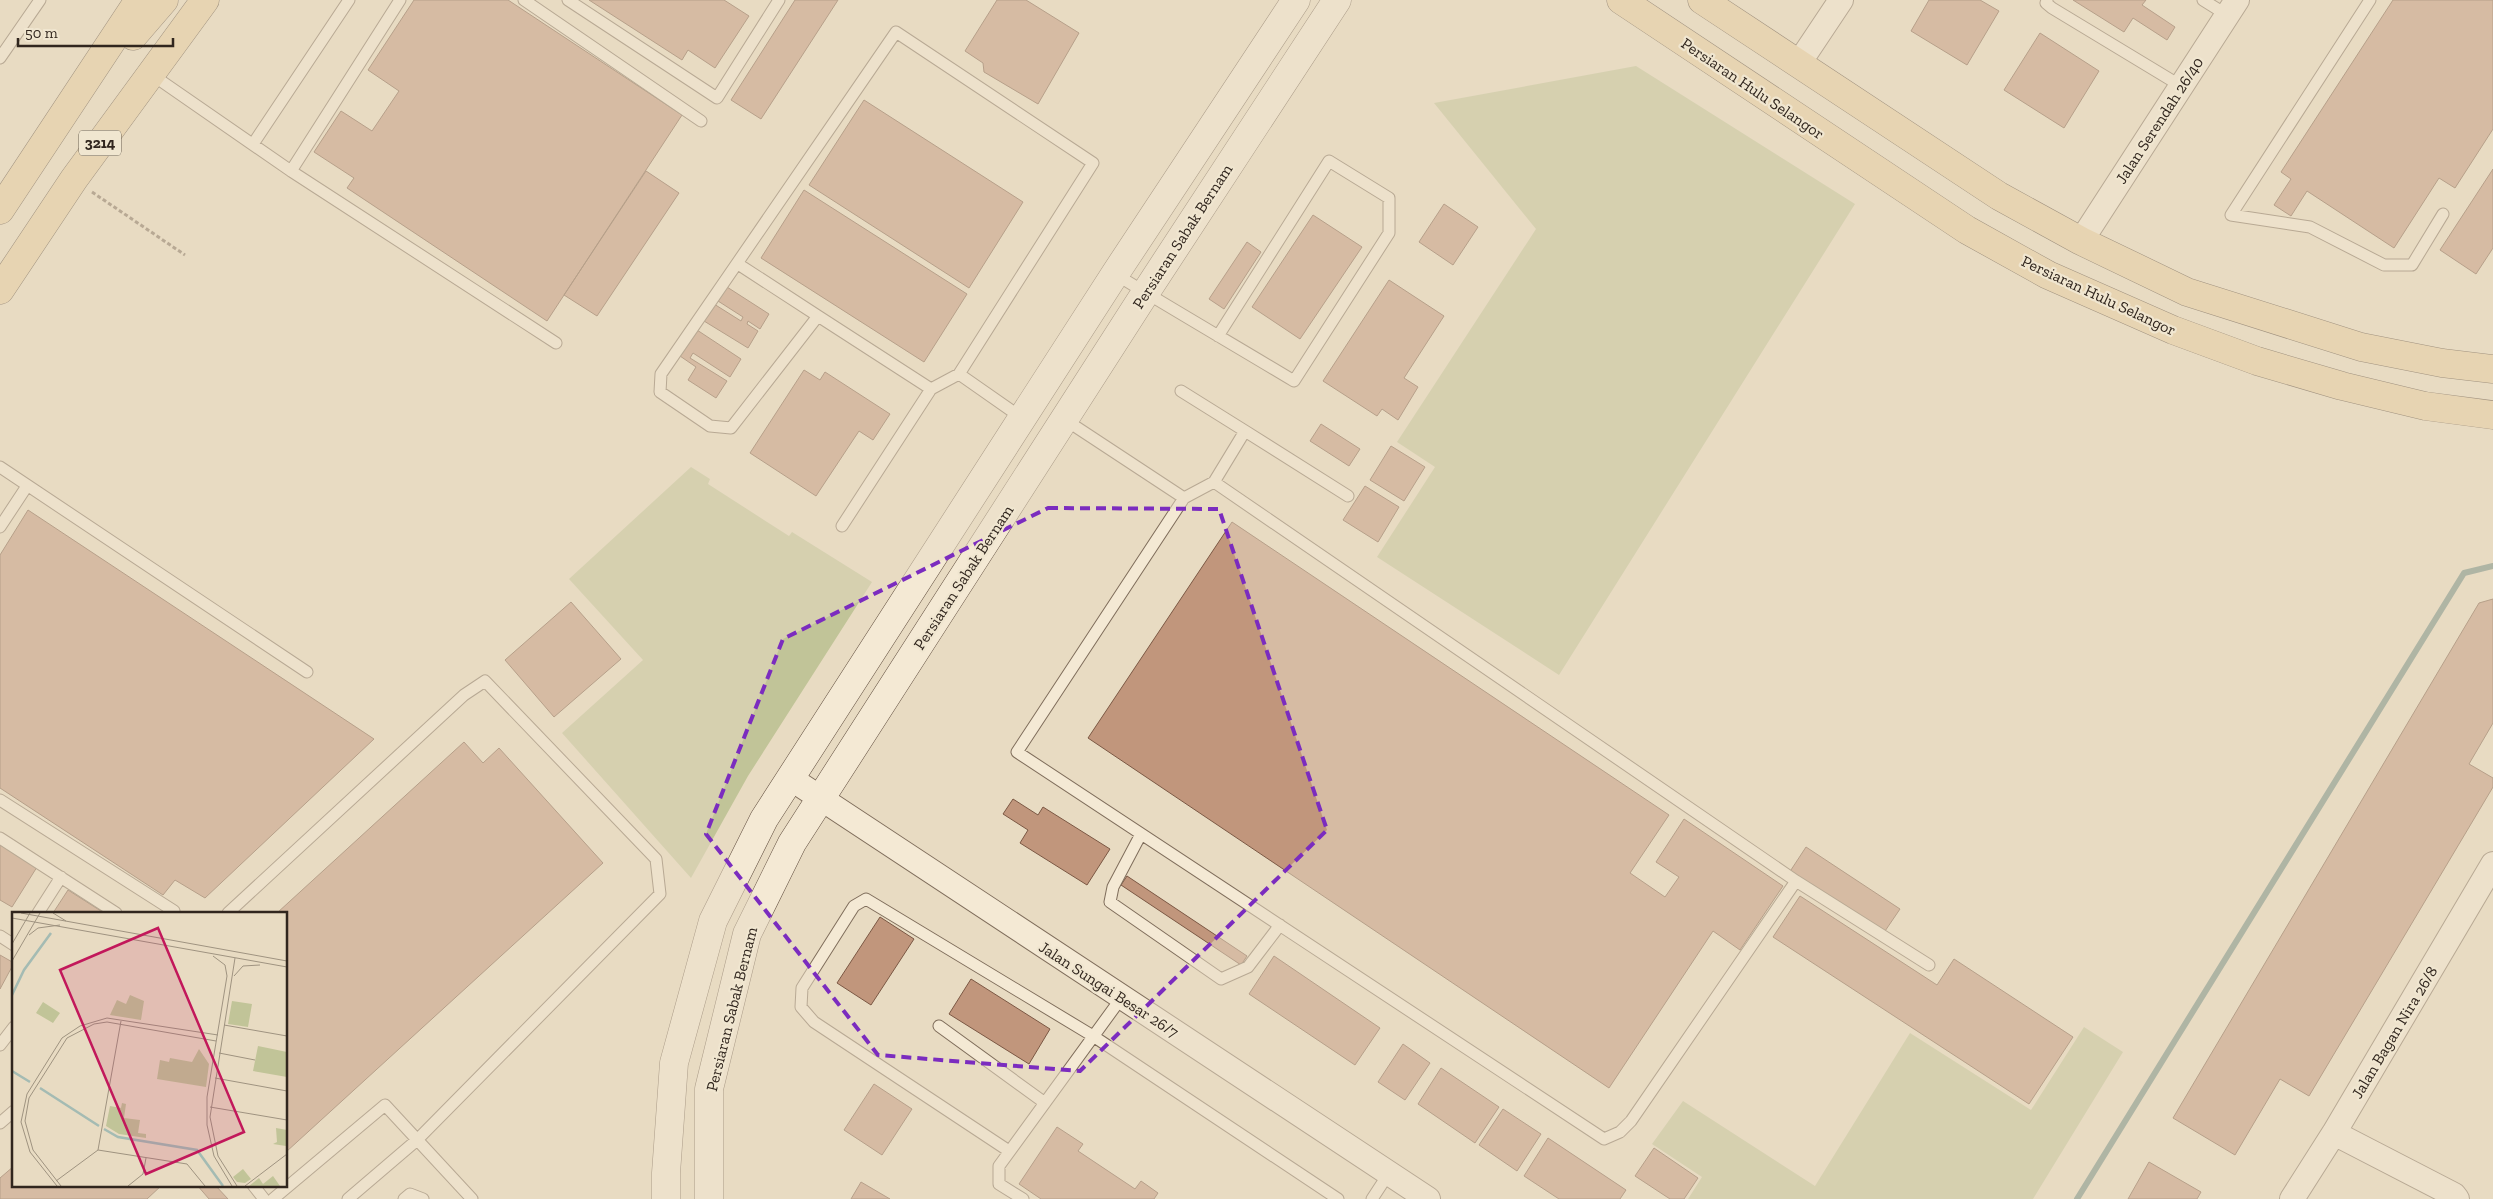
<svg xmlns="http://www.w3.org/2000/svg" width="2493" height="1199" viewBox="0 0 2493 1199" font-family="'Zilla Slab',serif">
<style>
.green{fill:#c1c498}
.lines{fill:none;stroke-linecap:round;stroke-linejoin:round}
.stream{stroke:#6c877f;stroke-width:6}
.building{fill:#c1967c;stroke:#7b5844}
.lane-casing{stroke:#7f6d5b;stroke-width:13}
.street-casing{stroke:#7f6d5b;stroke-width:26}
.secondary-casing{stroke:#614e3f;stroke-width:29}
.primary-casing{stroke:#4d3c2f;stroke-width:29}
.path{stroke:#7f6d5b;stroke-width:3;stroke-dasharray:4 2.5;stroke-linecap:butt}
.lane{stroke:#f4e9d4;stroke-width:11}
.street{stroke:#f4e9d4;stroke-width:24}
.secondary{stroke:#f4e9d4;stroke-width:28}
.primary{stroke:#e7cd9e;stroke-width:28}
.marked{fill:none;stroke:#7b2cbf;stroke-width:4;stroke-dasharray:10 6;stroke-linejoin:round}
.labels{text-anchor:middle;stroke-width:4.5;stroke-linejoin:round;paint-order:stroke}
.shield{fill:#f0e6d0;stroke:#6a6053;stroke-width:1}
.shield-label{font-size:15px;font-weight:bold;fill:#31261e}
.street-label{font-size:16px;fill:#31261e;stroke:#f0e6d0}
.inset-river{fill:none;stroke:#a4bbb3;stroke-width:2.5}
.inset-road{fill:none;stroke:#9f9380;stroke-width:1}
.view{fill:#c2185b;fill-opacity:0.15;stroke:#c2185b;stroke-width:2.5}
.inset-edge{fill:none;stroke:#31261e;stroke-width:2.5}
</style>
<rect width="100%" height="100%" fill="#e8dbc2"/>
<path class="green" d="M1636,66L1855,204L1559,675L1377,557L1435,467L1397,442L1536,229L1434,103Z
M691,467L710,479L708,484L789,536L792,532L872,582L748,776L691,878L562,733L643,660L569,579Z
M2084,1027L2123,1052L2033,1199H1688L1702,1177L1652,1144L1683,1101L1815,1186L1910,1033L2031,1110Z"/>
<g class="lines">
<path class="stream" d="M2077,1199L2464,573L2493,566"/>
</g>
<path class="building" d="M414,0H508L682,115L547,321L347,188L354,178L314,152L341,111L372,131L399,91L368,70Z
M589,0H724L749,16L715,68L688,50L682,60Z
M795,0H838L761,119L731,100Z
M997,0H1026L1079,33L1038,104L984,72L983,63L965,51Z
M1929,0H1980L1999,11L1967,65L1911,31Z
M2073,0H2146L2142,5L2175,27L2167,40L2133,18L2124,32Z
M2393,0H2493V129L2455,188L2439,178L2394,248L2307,191L2291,216L2274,205L2291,179L2281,172Z
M2040,33L2099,71L2064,128L2004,90Z
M864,100L1023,202L969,288L809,185Z
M2493,169V248L2476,274L2440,250Z
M646,171L679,193L597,316L564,295Z
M804,190L967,294L924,362L761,258Z
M1444,204L1478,227L1453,265L1419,242Z
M1313,215L1362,247L1300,339L1252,307Z
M1247,242L1261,252L1224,309L1209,299Z
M1389,280L1444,316L1404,378L1418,387L1398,420L1382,409L1377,416L1323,381Z
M727,287L769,314L760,329L748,321L747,324L758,331L748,348L704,321L714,304L741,321L743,317L718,301Z
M697,330L741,359L730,377L693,353L690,358L727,381L716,398L688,380L696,367L680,356Z
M804,370L820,380L825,372L890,414L873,440L859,431L816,496L750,453Z
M1321,424L1360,449L1349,466L1310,441Z
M1391,446L1425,467L1404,501L1370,480Z
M1365,486L1399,507L1378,542L1343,520Z
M28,510L374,739L205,898L175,880L163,895L0,788V555Z
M1232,522L1669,815L1630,873L1665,897L1679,877L1656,862L1684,819L1783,886L1740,950L1713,931L1609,1088L1088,738Z
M2493,599V723L2469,764L2493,778V787L2309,1096L2280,1079L2235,1155L2173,1118L2479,603Z
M571,602L621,659L554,717L505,660Z
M464,742L483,763L499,748L603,863L286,1152V913H277Z
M1013,799L1038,815L1043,807L1110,849L1087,885L1020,843L1028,830L1003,814Z
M0,844L37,867L12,907L0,900Z
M1806,847L1900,909L1883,934L1789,873Z
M1127,876L1247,956L1241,965L1121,885Z
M68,890L104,913H53Z
M1800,896L1937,985L1954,959L2073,1037L2029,1104L1773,937Z
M880,917L914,939L871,1005L837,983Z
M0,955L14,963L0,989Z
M1274,956L1380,1028L1355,1065L1249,994Z
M971,979L1050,1029L1029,1064L949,1014Z
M1403,1044L1430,1063L1405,1100L1378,1082Z
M1441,1068L1499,1107L1475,1143L1418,1104Z
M874,1084L912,1109L882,1155L844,1130Z
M1503,1109L1541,1134L1517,1171L1479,1145Z
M1057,1127L1083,1144L1078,1151L1135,1189L1141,1181L1158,1193L1154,1199H1041L1019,1184Z
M1548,1138L1626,1190L1620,1199H1559L1524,1176Z
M1654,1148L1698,1178L1684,1199H1670L1635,1176Z
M2149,1162L2201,1192L2197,1199H2128Z
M14,1166V1185H162L147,1199H0V1178Z
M861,1182L890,1199H851Z
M197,1185H215L228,1199H209Z"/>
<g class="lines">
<defs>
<path id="lane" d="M524,0L701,121
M568,0L717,98L779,0
M2047,0L2046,3L2052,8L2181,86
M2203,0L2227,15
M2370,0L2231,215L2310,227L2384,265H2412L2443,214
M0,58L40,0
M151,74L291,171L556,343
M253,144L349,0
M291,171L400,0
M738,264L818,316
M1115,274C1174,310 1234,345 1294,381L1389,233V198L1329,161L1218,336
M959,374L931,389L818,316L731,428L710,426L660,392L661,374L896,32L1093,163L959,374L1022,418
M1181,391L1245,431L1214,482
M1064,419L1184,498L1017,752L1604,1139L1620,1132L1631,1121L1796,881
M1245,431L1348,496
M0,467L307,672
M1184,498L1214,482L1796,881L1929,965
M842,526L931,389
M0,527L27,486
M0,800L174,911
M1141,834L1113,887L1110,902L1221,979L1248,967L1280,925
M0,838L116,913
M38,913L61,877
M228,913L464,695L485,681L656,859L660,894L417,1140L348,1199
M0,936L14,945
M939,1026L1045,1103
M0,1045L14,1027
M0,1123L14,1111
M1009,1151L814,1022L801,1007L802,988L854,906L866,899L1093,1036L1338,1199
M253,1185L264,1199
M273,1199L385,1105L472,1199
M404,1199L410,1194L423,1199
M1023,1199L999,1184V1166L1122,997
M1372,1199L1389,1173"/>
<path id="street" d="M1799,63L1841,0
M2081,241L2237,0
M790,778L1428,1199
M2334,1133L2454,1195L2457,1199
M2292,1199L2334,1133L2493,864"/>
<path id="secondary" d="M666,1199V1173L674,1063L713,921L764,819L1115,274L1296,0
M709,1199V1089L747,934L792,843L1146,292L1337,0"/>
<path id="primary" d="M1621,0L1967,230L2048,275L2173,330L2257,361L2342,386L2425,406L2493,415
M1702,0L1999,196L2081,241L2187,292L2361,347L2442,363L2493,369
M133,36L164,0
M0,210L139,0
M0,290L74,179L205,0"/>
</defs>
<use href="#lane" class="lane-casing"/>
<use href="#street" class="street-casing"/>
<use href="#secondary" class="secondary-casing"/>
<use href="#primary" class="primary-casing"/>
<path class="path" d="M92,192L185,255"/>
<use href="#lane" class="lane"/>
<use href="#street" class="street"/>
<use href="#secondary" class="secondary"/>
<use href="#primary" class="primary"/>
</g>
<path d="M0 0H2493V1199H0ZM1048,508L1219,509L1327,830L1080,1071L878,1055L706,834L783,639Z" fill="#e8dbc2" fill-opacity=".55" fill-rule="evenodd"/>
<path class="marked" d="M1048,508L1219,509L1327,830L1080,1071L878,1055L706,834L783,639Z"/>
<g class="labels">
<rect class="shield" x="79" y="130.5" width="42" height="25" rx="4"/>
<g class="shield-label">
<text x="100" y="148">3214</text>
</g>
<g class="street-label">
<text transform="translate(1753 88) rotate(34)" y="6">Persiaran Hulu Selangor</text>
<text transform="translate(2159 120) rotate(-57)" y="6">Jalan Serendah 26/40</text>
<text transform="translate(1182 236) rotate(-57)" y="6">Persiaran Sabak Bernam</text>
<text transform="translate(2099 295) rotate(25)" y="6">Persiaran Hulu Selangor</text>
<text transform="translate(963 577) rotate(-57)" y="6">Persiaran Sabak Bernam</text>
<text transform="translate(1109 989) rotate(33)" y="6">Jalan Sungai Besar 26/7</text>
<text transform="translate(731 1009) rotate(-76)" y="6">Persiaran Sabak Bernam</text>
<text transform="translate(2394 1032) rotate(-59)" y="6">Jalan Bagan Nira 26/8</text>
</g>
</g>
<g transform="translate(12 912)">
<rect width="275" height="275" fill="#e8dbc2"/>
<path d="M118,83L132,89L129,108L98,103L105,88L114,92ZM220,89L240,92L236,115L216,112ZM31,90L48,101L41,111L24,101ZM246,134L275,140V165L241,159ZM187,137L197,152L194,175L145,167L148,148L157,150L158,146L180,150ZM110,191L114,192L112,206L128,208L126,221L134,222V226L107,222L94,214L98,194L109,196ZM264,216L275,218L274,234L261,232L265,230ZM231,257L239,267L233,271L225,270L221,265ZM261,264L268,274H237L247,266L251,272Z" fill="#c1c498"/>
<path class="inset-river" d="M0,83L12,58L39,21M0,159L18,170M28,176L87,214M92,217L106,225L185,238L211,274"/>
<path class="inset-road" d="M9,1L275,49M41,1L54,9M0,6L275,55M17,23L26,16L48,13M0,32L18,1M201,44L213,53L215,64L195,185V213L202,244L220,274M223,46L198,205L206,244L225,274M0,49L28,1M222,64L231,54L248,53M212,113L275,124M207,141L243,148M203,166L275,179M198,195L275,208M86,238L175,252L193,274M44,269L86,238L109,109M45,274L18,240L9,210L15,182L50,126L68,114L95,106L206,123M49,274L21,238L13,209L17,186L55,126L82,112L95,110L204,129M116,274L131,262L134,246M233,274L275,242"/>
<path class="view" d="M146,16L232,220L134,262L48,58Z"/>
<rect width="275" height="275" class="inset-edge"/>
</g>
<path d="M18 38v8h155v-8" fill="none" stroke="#31261e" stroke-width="2.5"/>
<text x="25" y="38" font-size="15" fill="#31261e" stroke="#f0e6d0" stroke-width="4" paint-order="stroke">50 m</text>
</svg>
